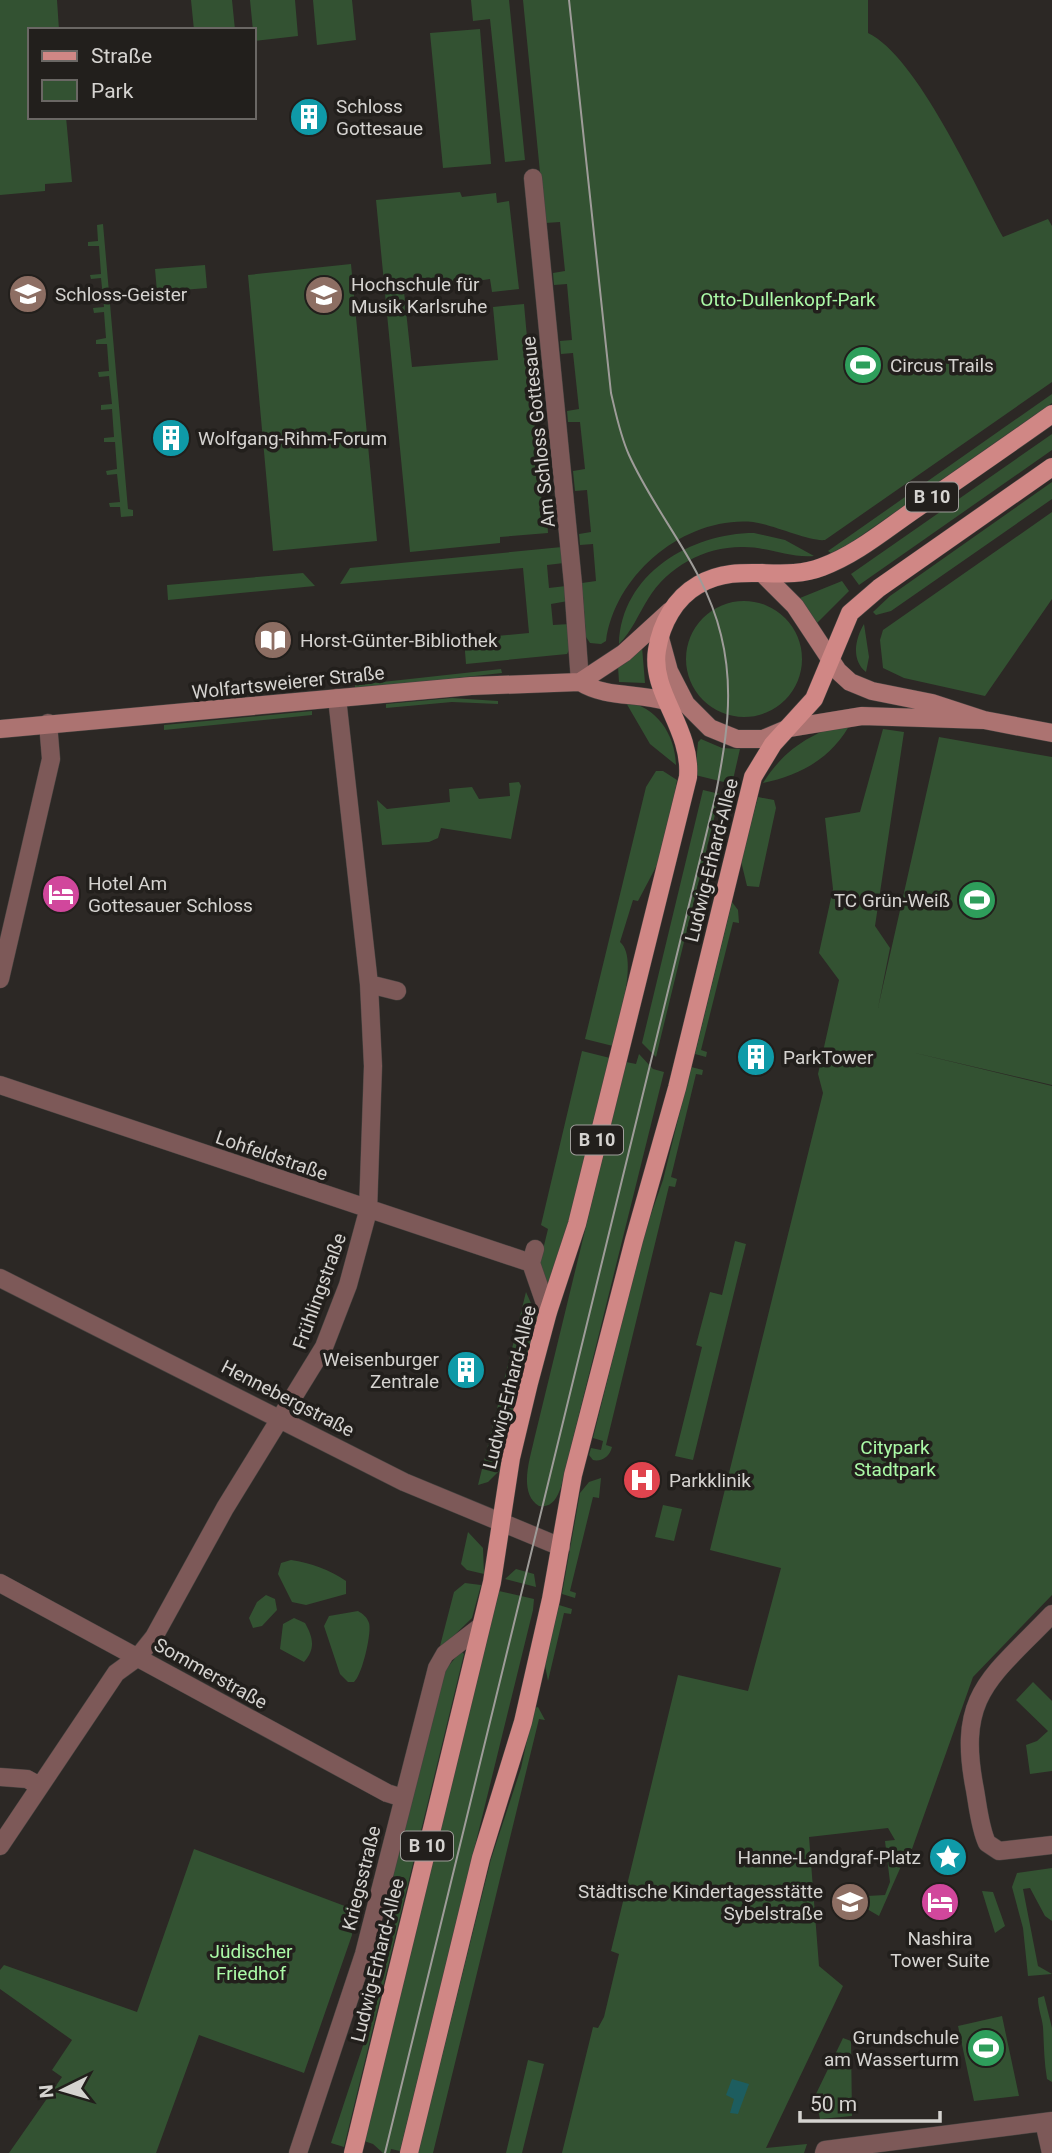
<svg xmlns="http://www.w3.org/2000/svg" width="1052" height="2153" viewBox="0 0 1052 2153" font-family="Roboto,sans-serif">
<style>
.green{fill:#335232}
.water{fill:#1d5d5f}
.lines{fill:none;stroke-linecap:round;stroke-linejoin:round}
.minor-casing{stroke:#474340;stroke-width:19}
.secondary-casing{stroke:#474340;stroke-width:19}
.primary-casing{stroke:#474340;stroke-width:19}
.minor{stroke:#7d5958;stroke-width:18}
.secondary{stroke:#ac7371;stroke-width:18}
.primary{stroke:#d08785;stroke-width:18}
.tram{stroke:#9e9c99;stroke-width:2}
.labels{text-anchor:middle;stroke-width:7;stroke-linejoin:round;paint-order:stroke}
.shield{fill:#221f1c;stroke:#9f9d9a;stroke-width:2}
.shield-label{font-size:18px;font-weight:bold;fill:#d5d3d0}
.poi-label{font-size:19px;fill:#d5d3d0;stroke:#221f1c;text-anchor:start}
.park-label{font-size:19px;fill:#abfaa7;stroke:#221f1c}
.street-label{font-size:19px;fill:#d5d3d0;stroke:#221f1c}
</style>
<rect width="100%" height="100%" fill="#2c2825"/>
<path class="green" d="M0,0H57L59,30H30V117H66L72,182L45,184V191L0,195Z
M191,0H232L235,30H194Z
M250,0H295L298,36L254,41Z
M313,0H352L356,40L317,45Z
M471,0H509L525,160L505,162L490,19L473,21Z
M523,0H868V33C917,56 975,186 1003,237L1048,219L1052,226V382L825,540C810,542 774,525 753,522C685,516 615,574 606,641L601,644L590,643L586,637L582,583L596,581L593,544L580,545L579,534L591,532L587,490L575,491L573,471L585,469L580,422H568L567,411L579,409L573,353L561,354L560,341L572,340L567,284L554,285L553,273L565,271L560,222L545,223Z
M480,29L491,164L443,168L430,33Z
M460,192L462,197L496,193L497,203L509,201L519,289L492,292L490,279L404,292L412,367L498,360L493,307L524,304L543,517H547L548,533L500,537V543L410,552L376,200Z
M103,224L128,509L133,510V516L121,517L120,507H110L109,503L120,502L117,474L107,475L106,471L117,469L115,442H104V438L114,437L112,409L101,410V405L112,404L109,376L99,377L98,372L109,371L107,344H96V340L106,338L104,312L94,313L93,308L104,307L101,278L91,279L90,275L101,274L99,246H88V242L98,241L97,225Z
M351,264L377,541L273,551L248,275Z
M205,265L207,288L157,292L155,269Z
M1052,394V403L849,544L831,553L828,551Z
M1052,434V450L859,585L851,574Z
M1052,482V499L891,611L876,615L873,612L890,596Z
M1052,512V599L985,696L904,678L883,668L880,640L883,630Z
M754,533L785,540L814,556C789,558 768,547 744,547C706,546 668,566 648,599C638,615 632,631 619,644C621,574 691,533 754,533Z
M562,547L564,563L547,565L549,588L566,586L568,601L551,604L553,625L570,624L571,646L567,654L466,664L464,639L529,633L523,568L340,584L350,568Z
M303,573L315,586L168,600L167,585Z
M842,581L849,591L816,624L800,598Z
M686 659a58 58 0 1 1 116 0a58 58 0 1 1-116 0Z
M864,624L869,657L866,672C851,660 855,639 864,624Z
M642,647L645,683L619,682L618,666Z
M501,669L502,673L355,689V685Z
M452,698L498,701V704L452,702L386,708V704Z
M625,701C657,707 675,734 676,765L650,744Z
M312,711V715L164,730V725Z
M852,721C833,757 802,775 763,783C785,748 813,732 852,721Z
M883,729L904,732L875,926L890,948L878,1008L939,737L1052,757V1085L911,1052L1052,1086V1595L973,1677L912,1849L906,1855L879,1916L867,1909V1896L885,1895L890,1882L885,1841L895,1840L888,1828L809,1837L819,1966L843,1986L766,2148L807,2144L804,2153H562L593,2027L598,2028L604,2017L619,1954L611,1951L678,1675L748,1691L781,1568L710,1550L823,1093L818,1074L839,980L819,953L833,889L825,818L860,812Z
M701,739L722,748L740,749L732,784L695,775L698,742Z
M656,771H663L677,780L675,792L657,865L638,901L633,900L620,942C639,957 618,1023 613,1046L585,1039L646,787Z
M519,782L521,786L511,839L441,828L438,838L429,842L382,845L377,800L387,809L450,802L449,789L472,787L479,799L510,796L509,783Z
M703,790L720,794L656,1057L642,1043Z
M758,797L774,800L776,808L759,887L747,886L741,861Z
M732,902L738,910L739,923L733,922L701,1050L707,1052L706,1057L695,1054Z
M582,1051L610,1058L563,1247L547,1289L539,1266L548,1229L541,1225Z
M639,1054L653,1069L664,1072L561,1487C557,1498 552,1508 539,1506C518,1493 530,1459 534,1440L626,1062L636,1064Z
M691,1067L703,1070L702,1075L696,1074L671,1177L677,1179L675,1187L669,1186L606,1445L612,1447C610,1456 602,1462 593,1460L589,1455L591,1448L601,1450L603,1441L593,1438L643,1237L663,1180Z
M735,1241L746,1244L693,1460L675,1456L702,1347L696,1345L710,1292L722,1295Z
M526,1292L538,1319L502,1468L488,1482L478,1485Z
M601,1478L599,1498L593,1497L570,1591L576,1593L575,1598L562,1594L580,1493L589,1482Z
M663,1505L682,1509L674,1541L655,1537Z
M468,1532L483,1548L484,1574L467,1570L461,1564Z
M291,1560C311,1563 330,1570 346,1581V1594L306,1605L292,1602L278,1574L281,1563Z
M516,1569L534,1574L536,1587L505,1579Z
M465,1583L481,1585L472,1618L439,1650L454,1592Z
M499,1591L534,1599L533,1610L400,2151L391,2149L390,2153H383L373,2144L364,2141Z
M266,1595L275,1599L277,1610L262,1626L253,1628L249,1618L257,1602Z
M559,1605L572,1609L571,1614L564,1613L548,1681L545,1665Z
M358,1611C363,1614 367,1617 369,1623C372,1633 362,1676 354,1682H348L340,1674L324,1626L329,1616Z
M294,1618L305,1623C313,1637 316,1649 304,1662L280,1649L283,1624Z
M461,1651L464,1654L344,2147L331,2143L375,2009L393,1935L394,1856L442,1674Z
M1033,1682L1052,1701V1771L1030,1774L1026,1745L1037,1741L1048,1731L1016,1700Z
M538,1707L545,1720L539,1719L433,2153H418L491,1859L521,1768L534,1708Z
M194,1849L350,1908L352,1935L304,2073L199,2035L156,2153H9L62,2077L52,2070L72,2040L0,1989V1970L4,1965L137,2012Z
M1052,1868V1921L1045,1916L1030,1888L1023,1889L1038,1966L1052,1974L1028,1976L1023,1928L1012,1887L1017,1873Z
M982,1891L993,1892L1005,1926L995,1933Z
M1044,1996L1052,2028V2082L1047,2079C1044,2061 1044,2045 1043,2027C1042,2017 1038,2009 1038,1998Z
M1002,2016L1019,2096L974,2101L958,2026Z
M843,2038L851,2041L852,2116L820,2119L815,2096Z
M528,2060L544,2064L522,2153H506Z"/>
<path class="water" d="M732,2079L749,2084L738,2114L730,2113L734,2099L726,2095Z"/>
<g class="lines">
<defs>
<path id="minor" d="M533,178L573,584L580,682
M0,979L51,759L48,723
M369,984L397,991
M0,1085L531,1263
M535,1249L531,1263L548,1312
M0,1278L404,1482L561,1547
M0,1583L387,1793L403,1798
M1052,1614C991,1678 956,1694 975,1790C978,1807 980,1828 987,1843L999,1851L1052,1845
M0,1777L27,1779L38,1785
M0,1846L116,1673L138,1657L154,1637L225,1508L324,1347L348,1285L368,1211L373,1066L369,984L337,698
M1044,2122L1051,2153
M298,2153L364,1954L437,1668L445,1654L480,1627
M824,2153L825,2150L1052,2121"/>
<path id="secondary" d="M762,573L795,606L838,671L850,682L872,691L932,703L984,720L1052,733
M660,638L669,671L686,704L710,728L737,739H763L789,728L862,716L984,720
M580,682C607,699 639,692 668,702
M0,729L471,686L580,682L624,653L670,611"/>
<path id="primary" d="M353,2153L492,1582L511,1458L529,1383L548,1312L577,1224L688,777C692,728 650,693 657,650C661,624 675,598 698,585C738,561 781,583 822,567C857,554 886,529 917,508C962,477 1007,446 1052,414
M409,2153L481,1858L523,1722L551,1599L573,1475L634,1240L677,1088L753,777L773,744L814,699L850,613L879,588L1052,467"/>
</defs>
<use href="#minor" class="minor-casing"/>
<use href="#secondary" class="secondary-casing"/>
<use href="#primary" class="primary-casing"/>
<use href="#minor" class="minor"/>
<use href="#secondary" class="secondary"/>
<use href="#primary" class="primary"/>
<path class="tram" d="M385,2153L715,798C726,743 735,691 721,635C705,567 657,517 629,455C620,435 616,414 611,393L569,0"/>
</g>
<defs>
<symbol id="building-disc" viewBox="-11 -11 22 22"><circle r="9.5" fill="#0f9aa8" stroke="#221f1c"/><path d="M-4-6H4V6H1V3H-1V6H-4ZM-2.5-4.3h1.7v1.8h-1.7ZM.8-4.3h1.7v1.8H.8ZM-2.5-1h1.7V.8h-1.7ZM.8-1h1.7V.8H.8Z" fill="#fff"/></symbol>
<symbol id="school-disc" viewBox="-11 -11 22 22"><circle r="9.5" fill="#8d6e63" stroke="#221f1c"/><path d="M0-5L7-2L0 1L-7-2ZM-4 1L0 2.5L4 1V4Q0 6-4 4Z" fill="#fff"/></symbol>
<symbol id="university-disc" viewBox="-11 -11 22 22"><circle r="9.5" fill="#8d6e63" stroke="#221f1c"/><path d="M0-5L7-2L0 1L-7-2ZM-4 1L0 2.5L4 1V4Q0 6-4 4Z" fill="#fff"/></symbol>
<symbol id="stadium-disc" viewBox="-11 -11 22 22"><circle r="9.5" fill="#2e9e5b" stroke="#221f1c"/><path d="M0-5a6.5 5 0 1 0 0 10a6.5 5 0 1 0 0-10ZM-3.5-1.8h7v3.6h-7Z" fill="#fff"/></symbol>
<symbol id="library-disc" viewBox="-11 -11 22 22"><circle r="9.5" fill="#8d6e63" stroke="#221f1c"/><path d="M-6-4Q-3-5.5-.7-3.5V5Q-3 3-6 4ZM6-4Q3-5.5 .7-3.5V5Q3 3 6 4Z" fill="#fff"/></symbol>
<symbol id="hotel-disc" viewBox="-11 -11 22 22"><circle r="9.5" fill="#d1479c" stroke="#221f1c"/><path d="M-6-4.5h1.5V1H6V5H4.5V3h-9V5H-6ZM-4 0a1.8 1.8 0 1 1 3.6 0ZM.5 0V-2.5h3Q6-2.5 6 0Z" fill="#fff"/></symbol>
<symbol id="hospital-disc" viewBox="-11 -11 22 22"><circle r="9.5" fill="#e0444e" stroke="#221f1c"/><path d="M-5-5h3v3.5h4V-5h3V5h-3V1.5h-4V5h-3Z" fill="#fff"/></symbol>
<symbol id="sight-disc" viewBox="-11 -11 22 22"><circle r="9.5" fill="#0f9aa8" stroke="#221f1c"/><path d="M0-6L1.8-2.2L6-1.7L2.9 1.2L3.7 5.4L0 3.3L-3.7 5.4L-2.9 1.2L-6-1.7L-1.8-2.2Z" fill="#fff"/></symbol>
</defs>
<g fill-rule="evenodd">
<use href="#building-disc" x="287" y="95" width="44" height="44"/>
<use href="#school-disc" x="6" y="272" width="44" height="44"/>
<use href="#university-disc" x="302" y="273" width="44" height="44"/>
<use href="#stadium-disc" x="841" y="343" width="44" height="44"/>
<use href="#building-disc" x="149" y="416" width="44" height="44"/>
<use href="#library-disc" x="251" y="618" width="44" height="44"/>
<use href="#hotel-disc" x="39" y="872" width="44" height="44"/>
<use href="#stadium-disc" x="955" y="878" width="44" height="44"/>
<use href="#building-disc" x="734" y="1035" width="44" height="44"/>
<use href="#building-disc" x="444" y="1348" width="44" height="44"/>
<use href="#hospital-disc" x="620" y="1458" width="44" height="44"/>
<use href="#sight-disc" x="926" y="1835" width="44" height="44"/>
<use href="#school-disc" x="828" y="1880" width="44" height="44"/>
<use href="#hotel-disc" x="918" y="1880" width="44" height="44"/>
<use href="#stadium-disc" x="964" y="2026" width="44" height="44"/>
</g>
<g class="labels">
<g class="shield">
<rect x="906" y="482.5" width="52" height="29" rx="5"/>
<rect x="571" y="1125.5" width="52" height="29" rx="5"/>
<rect x="401" y="1831.5" width="52" height="29" rx="5"/>
</g>
<g class="shield-label">
<text x="932" y="503">B 10</text>
<text x="597" y="1146">B 10</text>
<text x="427" y="1852">B 10</text>
</g>
<g class="poi-label">
<text x="336" y="113">Schloss<tspan x="336" dy="22">Gottesaue</tspan></text>
<text x="351" y="291">Hochschule für<tspan x="351" dy="22">Musik Karlsruhe</tspan></text>
<text x="55" y="301">Schloss-Geister</text>
<text x="890" y="372">Circus Trails</text>
<text x="198" y="445">Wolfgang-Rihm-Forum</text>
<text x="300" y="647">Horst-Günter-Bibliothek</text>
<text x="88" y="890">Hotel Am<tspan x="88" dy="22">Gottesauer Schloss</tspan></text>
<text x="950" y="907" text-anchor="end">TC Grün-Weiß</text>
<text x="783" y="1064">ParkTower</text>
<text x="439" y="1366" text-anchor="end">Weisenburger<tspan x="439" dy="22">Zentrale</tspan></text>
<text x="669" y="1487">Parkklinik</text>
<text x="921" y="1864" text-anchor="end">Hanne-Landgraf-Platz</text>
<text x="823" y="1898" text-anchor="end">Städtische Kindertagesstätte<tspan x="823" dy="22">Sybelstraße</tspan></text>
<text x="940" y="1945" text-anchor="middle">Nashira<tspan x="940" dy="22">Tower Suite</tspan></text>
<text x="959" y="2044" text-anchor="end">Grundschule<tspan x="959" dy="22">am Wasserturm</tspan></text>
</g>
<g class="park-label">
<text x="788" y="306">Otto-Dullenkopf-Park</text>
<text x="895" y="1454">Citypark<tspan x="895" dy="22">Stadtpark</tspan></text>
<text x="251" y="1958">Jüdischer<tspan x="251" dy="22">Friedhof</tspan></text>
</g>
<g class="street-label">
<text transform="translate(538 432) rotate(-96)" y="7">Am Schloss Gottesaue</text>
<text transform="translate(288 682) rotate(-6)" y="7">Wolfartsweierer Straße</text>
<text transform="translate(711 860) rotate(-76)" y="7">Ludwig-Erhard-Allee</text>
<text transform="translate(272 1155) rotate(19)" y="7">Lohfeldstraße</text>
<text transform="translate(319 1291) rotate(-70)" y="7">Frühlingstraße</text>
<text transform="translate(509 1387) rotate(-76)" y="7">Ludwig-Erhard-Allee</text>
<text transform="translate(288 1398) rotate(27)" y="7">Hennebergstraße</text>
<text transform="translate(211 1673) rotate(29)" y="7">Sommerstraße</text>
<text transform="translate(361 1878) rotate(-76)" y="7">Kriegsstraße</text>
<text transform="translate(377 1960) rotate(-76)" y="7">Ludwig-Erhard-Allee</text>
</g>
</g>
<rect x="28" y="28" width="228" height="91" fill="#221f1c" stroke="#6a6764" stroke-width="2"/>
<rect x="42" y="51" width="35" height="10" fill="#d08785" stroke="#6a6764" stroke-width="2"/>
<text x="91" y="63" font-size="21" fill="#d5d3d0">Straße</text>
<rect x="42" y="80" width="35" height="21" fill="#335232" stroke="#6a6764" stroke-width="2"/>
<text x="91" y="98" font-size="21" fill="#d5d3d0">Park</text>
<g transform="translate(63 2090) rotate(265)" stroke="#221f1c" stroke-width="5" paint-order="stroke">
<path d="M0-5L12 26L0 18L-12 26Z" fill="#d5d3d0"/>
<text y="-10" font-size="19" font-weight="bold" text-anchor="middle" fill="#d5d3d0">N</text>
</g>
<path d="M800 2111v10h140v-10" fill="none" stroke="#d5d3d0" stroke-width="3.5"/>
<text x="810" y="2111" font-size="21" fill="#d5d3d0" stroke="#221f1c" stroke-width="5" paint-order="stroke">50 m</text>
</svg>
